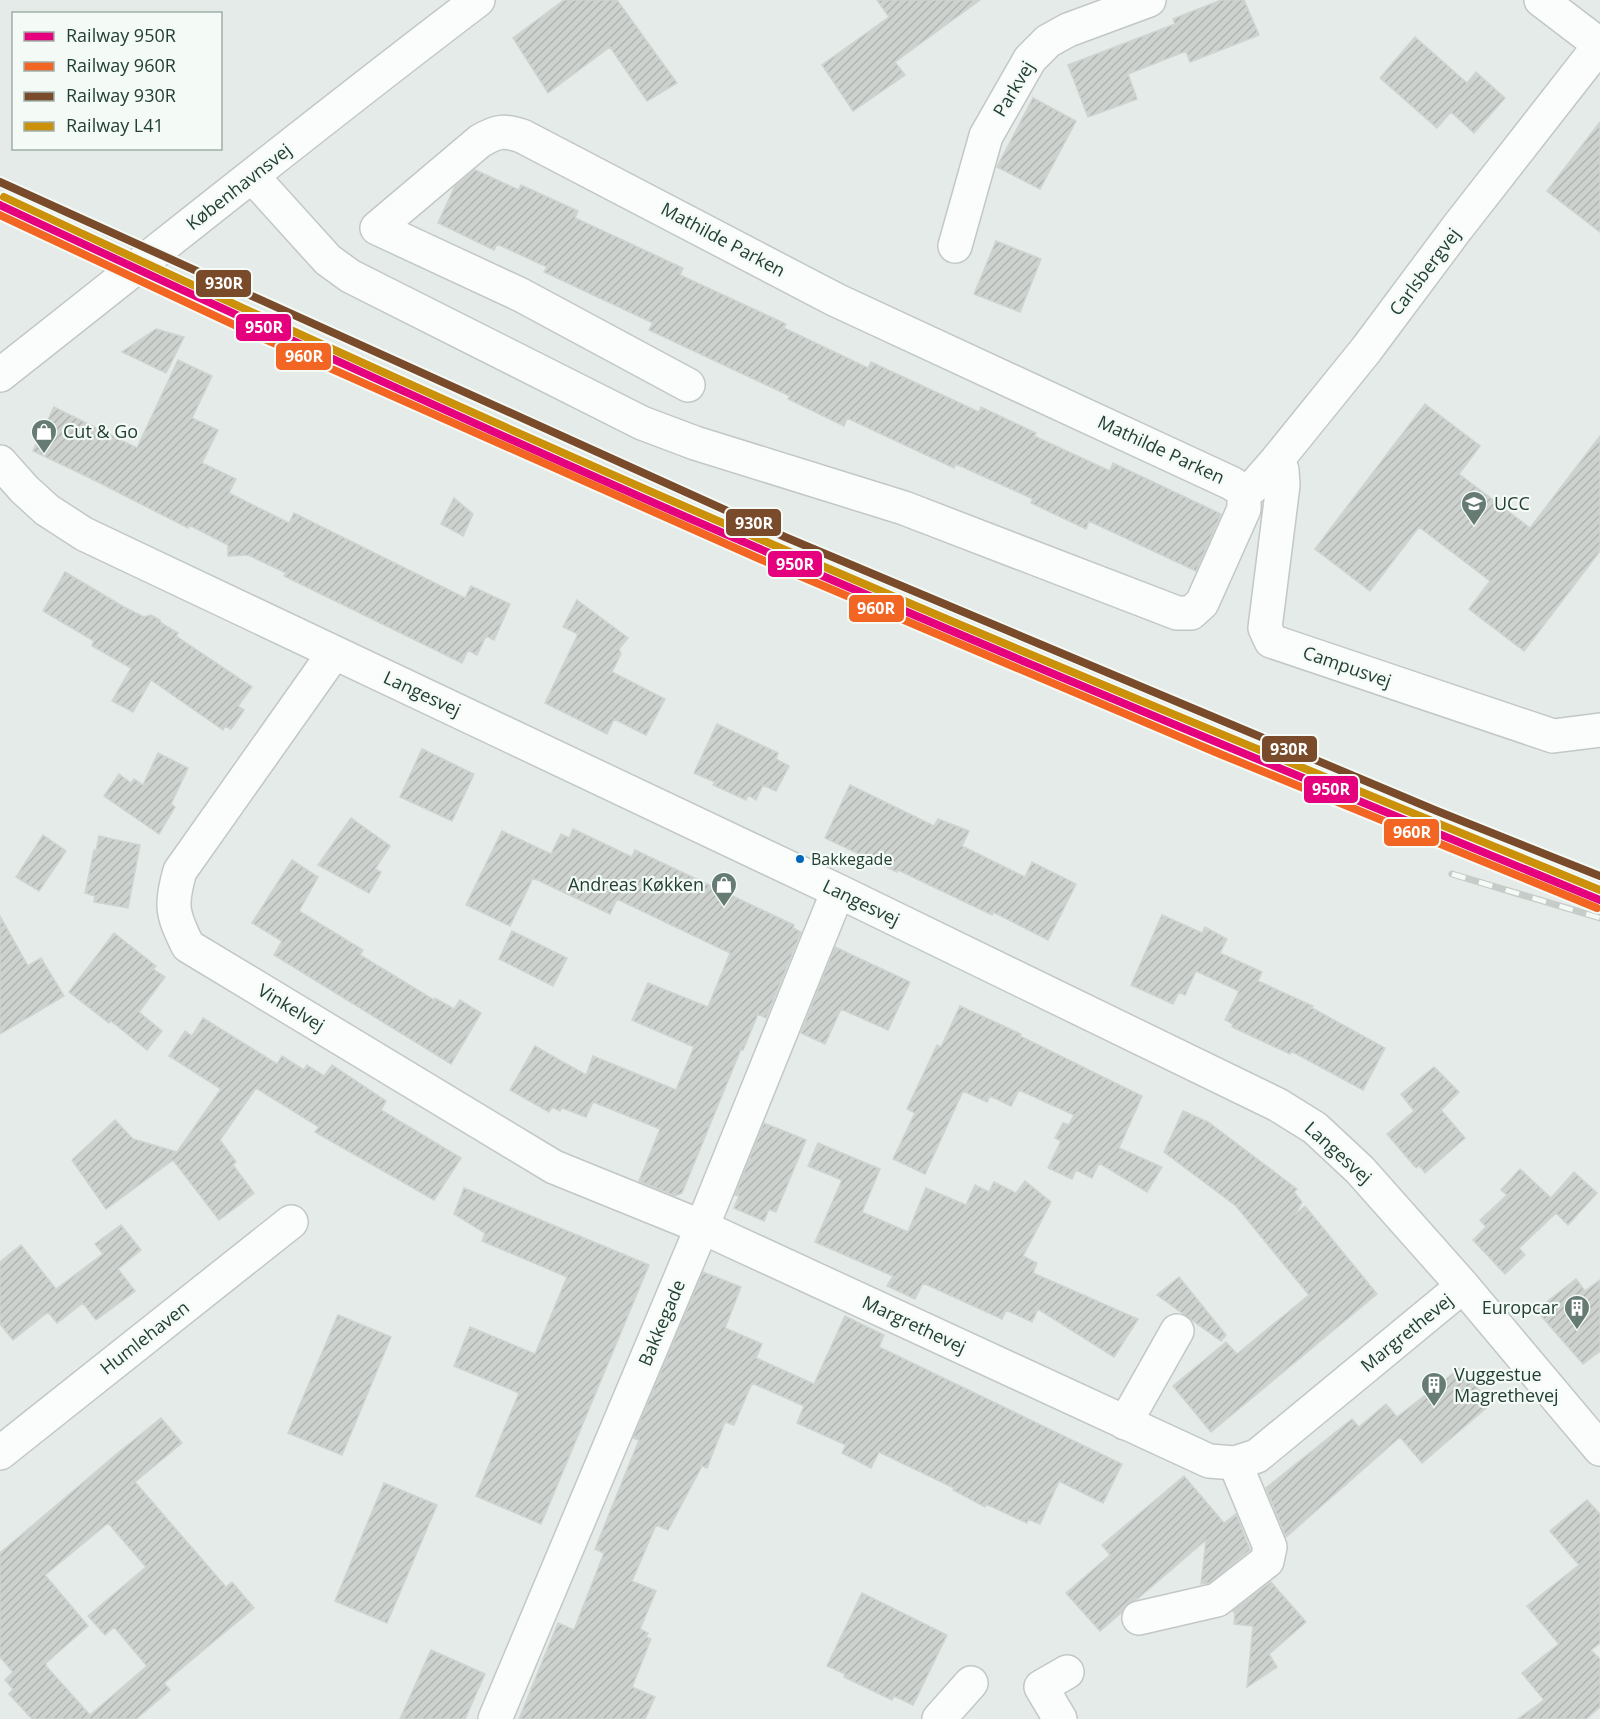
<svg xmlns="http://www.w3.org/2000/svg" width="1600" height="1719" viewBox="0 0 1600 1719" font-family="'Open Sans',sans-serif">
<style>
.building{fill:url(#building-hatch);stroke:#ced4d1;stroke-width:1.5;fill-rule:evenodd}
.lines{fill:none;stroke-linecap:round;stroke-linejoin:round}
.minor-casing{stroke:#c2c8c5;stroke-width:36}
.minor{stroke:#fbfcfc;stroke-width:33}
.rail-casing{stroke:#c7ccc9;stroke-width:7}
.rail{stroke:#f4faf6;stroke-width:4.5;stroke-dasharray:14;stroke-linecap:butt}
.rail-1-casing{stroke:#f4faf6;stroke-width:12}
.rail-2-casing{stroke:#f4faf6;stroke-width:12}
.rail-3-casing{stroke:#f4faf6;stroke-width:12}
.rail-4-casing{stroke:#f4faf6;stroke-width:12}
.rail-1{stroke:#e5007d;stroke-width:8}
.rail-2{stroke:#f26522;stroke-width:8}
.rail-3{stroke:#7a4b2a;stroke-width:8}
.rail-4{stroke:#cc910a;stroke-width:8}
.bus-dot{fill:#0065bd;stroke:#f4faf6;stroke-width:2}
.labels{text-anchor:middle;stroke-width:4.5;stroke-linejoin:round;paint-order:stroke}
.bus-label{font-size:16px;fill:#223f34;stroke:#f4faf6;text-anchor:start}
.street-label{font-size:18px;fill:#223f34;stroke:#f4faf6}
.poi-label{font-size:18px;fill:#223f34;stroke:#f4faf6;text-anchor:start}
.line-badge{stroke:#f4faf6;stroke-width:2}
.badge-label{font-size:16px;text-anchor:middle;font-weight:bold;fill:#fff}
</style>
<defs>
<pattern id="building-hatch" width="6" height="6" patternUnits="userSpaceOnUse" patternTransform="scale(1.5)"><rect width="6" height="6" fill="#cdd2cf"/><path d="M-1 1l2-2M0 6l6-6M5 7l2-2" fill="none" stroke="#b0b5b2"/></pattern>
</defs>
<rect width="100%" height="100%" fill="#e5ebe8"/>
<path class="building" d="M564,0H617L677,83L647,101L610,47L548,93L513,38Z
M877,0H980L895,62L905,75L853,111L822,65L889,17Z
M1221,0H1244L1259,35L1190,62L1186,51L1128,74L1137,99L1088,117L1068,65L1175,24L1173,19Z
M1415,37L1467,83L1476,72L1505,98L1474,133L1451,112L1437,128L1380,78Z
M1033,98L1076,121L1040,189L997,167Z
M1600,122V232L1547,191Z
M475,170L519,190L521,185L578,211L575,218L683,268L680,275L786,324L784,328L868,368L871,362L979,412L981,407L1036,433L1034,436L1110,471L1113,463L1221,514L1196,571L1089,521L1086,529L1031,503L1033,499L956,464L954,468L847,418L844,426L788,399L790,396L649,330L653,323L544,272L547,267L497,244L494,250L438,223L455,186Z
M996,241L1041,259L1020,312L974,294Z
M156,329L184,337L166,373L122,352Z
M178,360L212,376L192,418L218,430L202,463L236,479L229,493L289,523L294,513L465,598L471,586L510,604L494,640L486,636L477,655L468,650L462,663L284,576L286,573L248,555L228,556V545L189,525L188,528L90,478L33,451L54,407L137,448Z
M1425,404L1480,446L1459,474L1530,528L1600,436V551L1524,651L1469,609L1490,581L1419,527L1370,591L1315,549Z
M454,498L473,514L463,536L441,524Z
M65,572L124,607L144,617L151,615L160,620L161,623L178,633L176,636L252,687L238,706L244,710L231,729L225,726L223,730L151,680L133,712L112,701L131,668L92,646L94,641L43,611Z
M577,600L628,638L619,649L621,654L612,672L665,699L646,735L614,719L607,734L545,703L578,634L563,627Z
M717,724L778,753L776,759L789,766L776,791L763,785L756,800L748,795L746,800L713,785L715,782L694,773Z
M422,749L474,774L452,821L400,797Z
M158,753L188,768L171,804L175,807L159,834L104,796L119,774L131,783L134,779L143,785Z
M850,785L934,826L938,819L969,831L962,846L1025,877L1032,862L1076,884L1048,940L993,912L992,915L898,870L897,872L825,838Z
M351,818L390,846L375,869L381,872L369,893L318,865Z
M573,829L632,857L635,850L794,925L793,928L801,932L766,1018L758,1014L743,1050L741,1049L682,1193L675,1196L639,1181L660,1129L593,1102L586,1117L562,1108L560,1111L552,1107L549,1112L510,1090L535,1046L586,1075L593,1056L676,1090L694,1047L632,1020L648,983L708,1007L730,953L617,899L610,914L533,878L510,926L466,905L502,831L551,854L561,834L569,838Z
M43,835L66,851L39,891L16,877Z
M99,836L140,845L128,908L94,902L95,896L85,893L94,850L96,851Z
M292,860L318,877L299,911L363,950L360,955L434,1000L435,998L454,1009L460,1000L481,1013L451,1064L274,955L282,941L252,923Z
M1162,915L1202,933L1205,927L1227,939L1220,953L1262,972L1258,981L1313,1006L1312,1008L1385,1048L1363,1090L1291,1051L1290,1054L1232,1027L1233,1024L1225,1020L1239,991L1196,971L1185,995L1179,992L1173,1004L1131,985Z
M0,916L28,966L41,958L64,996L0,1034Z
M512,931L567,958L553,986L499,959Z
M114,933L156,966L153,969L165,977L139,1012L162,1031L147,1050L111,1021L109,1023L69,992Z
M835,947L910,982L888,1030L841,1009L825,1044L801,1033Z
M960,1006L1021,1034L1020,1036L1142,1096L1119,1148L1162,1167L1147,1192L1099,1163L1092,1178L1076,1170L1072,1179L1048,1168L1061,1141L1055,1138L1063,1123L1069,1125L1074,1115L1019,1090L1011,1106L990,1096L987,1102L963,1091L925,1174L893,1159L915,1113L907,1109L937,1045L941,1047Z
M203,1018L277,1064L282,1056L304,1070L307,1065L324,1076L332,1065L386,1101L381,1110L461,1158L434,1200L315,1132L319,1127L256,1088L220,1140L236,1162L233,1165L254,1193L239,1205L219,1220L173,1160L106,1209L72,1160L115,1120L133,1139L177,1152L221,1089L169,1056L185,1031L192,1036Z
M1434,1067L1459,1092L1441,1110L1465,1138L1425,1173L1419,1165L1416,1168L1387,1134L1414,1111L1401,1094Z
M1183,1111L1208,1122L1297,1189L1294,1192L1302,1202L1295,1215L1305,1206L1377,1294L1211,1432L1173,1386L1226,1342L1237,1354L1309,1295L1236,1206L1164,1152Z
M764,1123L806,1140L776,1212L769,1209L764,1221L734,1208L739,1196L735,1195Z
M818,1143L880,1169L862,1212L908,1232L926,1188L966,1205L975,1185L989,1192L994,1182L1016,1193L1025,1181L1051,1202L1023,1256L1037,1263L1033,1273L1138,1319L1114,1357L1038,1309L1032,1322L1006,1310L1002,1319L923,1283L915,1299L887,1286L893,1276L815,1242L842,1180L808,1166Z
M1520,1169L1551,1198L1574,1172L1597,1193L1568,1225L1556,1213L1519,1248L1525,1255L1505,1274L1473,1240L1486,1227L1480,1220L1507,1195L1501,1190Z
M464,1188L649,1265L541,1524L476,1496L519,1393L454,1366L470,1327L535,1354L567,1277L482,1241L485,1233L454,1214Z
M121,1225L141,1250L118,1269L135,1291L96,1320L83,1303L57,1323L48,1312L13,1340L0,1324V1262L21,1245L56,1289L103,1254L95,1244Z
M703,1272L741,1287L725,1328L762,1344L756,1358L814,1384L845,1316L884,1335L879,1347L1122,1464L1103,1503L1059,1481L1040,1524L1028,1519L1027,1523L986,1504L985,1507L953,1490L954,1488L879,1452L871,1468L842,1453L846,1445L797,1423L804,1406L752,1383L734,1425L725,1422L707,1468L702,1466L668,1530L656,1525L632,1581L656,1591L640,1629L648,1633L646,1637L651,1639L632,1687L655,1697L645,1719H519L558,1623L574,1630L604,1553L595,1549L639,1440L633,1438Z
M1179,1277L1226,1335L1221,1341L1157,1295Z
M1576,1279L1585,1291L1600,1280V1351L1583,1364L1536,1310Z
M338,1315L391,1337L342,1455L288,1433Z
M1460,1368L1491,1404L1422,1463L1400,1437L1286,1537L1266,1488L1352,1419L1359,1427L1386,1404L1397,1417Z
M161,1418L182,1443L135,1482L226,1587L232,1582L254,1608L164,1683L170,1690L136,1719H32L9,1694L13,1689L5,1680L13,1672L0,1657V1553L119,1452ZM108,1523L146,1567L88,1616L105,1635L114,1627L147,1666L90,1715L46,1666V1663L88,1626L45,1575Z
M1184,1476L1224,1523L1236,1514L1250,1550L1209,1583L1201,1584L1206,1540L1137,1599L1127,1604L1121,1613L1100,1631L1066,1593L1110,1555L1102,1545Z
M384,1483L437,1505L387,1623L335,1601Z
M1587,1500L1600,1514V1643L1591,1650L1600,1659V1707L1586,1719H1518L1544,1700L1522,1673L1559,1644L1527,1606L1579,1565L1550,1531Z
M1271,1582L1306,1622L1269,1654L1277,1667L1247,1687L1253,1626L1234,1624L1235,1614L1233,1611Z
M862,1593L947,1635L913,1705L894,1696L892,1700L844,1677L845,1674L827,1666Z
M431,1650L485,1674L465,1719H400Z"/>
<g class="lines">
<defs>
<path id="minor" d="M1541,0L1600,45
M252,176L328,260L350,276L642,423L695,443L904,508L1177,613H1191L1202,603L1244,509V494L1239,488L1231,483L836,300L522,136C504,130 497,131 480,141L377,228L521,295L688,385
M955,246L986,136L1030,59L1048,41L1068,30L1149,0
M0,375C159,250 317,122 478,0
M1277,460L1282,470L1283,485L1265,628L1271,641L1553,736L1600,730
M0,462L24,489L47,510L84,534L838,891L1278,1105L1315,1128L1360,1170L1463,1286L1600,1449
M1244,494L1256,484L1277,460L1366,350L1457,228L1600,45
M334,653L180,871C170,905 172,914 188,946L554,1167L702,1227L1209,1461L1235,1463L1257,1456L1463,1286
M1125,1423L1177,1331
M0,1453L291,1222
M1139,1618L1217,1600L1267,1561L1270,1547L1235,1463
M495,1719L702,1227L838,891
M939,1719L971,1683
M1060,1719L1041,1687L1067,1672"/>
</defs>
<use href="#minor" class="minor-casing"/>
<use href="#minor" class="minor"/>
<defs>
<path id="rail" d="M1452,874L1600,918"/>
</defs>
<use href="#rail" class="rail-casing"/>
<use href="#rail" class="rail"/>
<defs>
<path id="rail-1" d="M0,205C254,324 509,441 767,552C1043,671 1321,786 1600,900"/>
<path id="rail-2" d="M0,215L262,338L760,559L1220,754L1597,908"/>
<path id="rail-3" d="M0,182L785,537L1437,811L1600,876"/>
<path id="rail-4" d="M4,197C257,316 512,432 769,543C1044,662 1322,776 1600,890"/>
</defs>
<use href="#rail-1" class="rail-1-casing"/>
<use href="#rail-2" class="rail-2-casing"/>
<use href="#rail-3" class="rail-3-casing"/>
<use href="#rail-4" class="rail-4-casing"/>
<use href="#rail-1" class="rail-1"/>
<use href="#rail-2" class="rail-2"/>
<use href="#rail-3" class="rail-3"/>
<use href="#rail-4" class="rail-4"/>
</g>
<defs>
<symbol id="shop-pin" viewBox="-11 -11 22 30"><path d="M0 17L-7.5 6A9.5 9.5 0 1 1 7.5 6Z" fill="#667b73" stroke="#f4faf6"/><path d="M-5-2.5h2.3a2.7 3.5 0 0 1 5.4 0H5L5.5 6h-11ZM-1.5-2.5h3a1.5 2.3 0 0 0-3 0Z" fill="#fff"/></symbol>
<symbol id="school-pin" viewBox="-11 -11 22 30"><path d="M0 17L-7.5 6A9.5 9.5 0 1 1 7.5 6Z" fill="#667b73" stroke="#f4faf6"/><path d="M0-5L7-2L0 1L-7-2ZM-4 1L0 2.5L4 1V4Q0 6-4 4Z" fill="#fff"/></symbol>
<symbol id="building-pin" viewBox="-11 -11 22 30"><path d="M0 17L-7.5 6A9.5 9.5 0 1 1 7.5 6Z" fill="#667b73" stroke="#f4faf6"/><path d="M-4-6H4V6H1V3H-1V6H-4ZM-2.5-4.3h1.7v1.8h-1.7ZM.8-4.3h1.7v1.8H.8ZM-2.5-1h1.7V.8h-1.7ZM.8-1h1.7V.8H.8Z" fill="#fff"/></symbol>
</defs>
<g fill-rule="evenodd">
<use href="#shop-pin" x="29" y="417" width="30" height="40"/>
<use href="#school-pin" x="1459" y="489" width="30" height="40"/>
<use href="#shop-pin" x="709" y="870" width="30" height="40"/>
<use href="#building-pin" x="1562" y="1293" width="30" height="40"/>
<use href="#building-pin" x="1419" y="1370" width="30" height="40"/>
</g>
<circle class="bus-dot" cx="800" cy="859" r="5"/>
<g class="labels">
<g class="bus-label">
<text x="811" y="865">Bakkegade</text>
</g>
<g class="street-label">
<text transform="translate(1014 89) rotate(-59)" y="6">Parkvej</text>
<text transform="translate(239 187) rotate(-38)" y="6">Københavnsvej</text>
<text transform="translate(723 240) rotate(28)" y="6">Mathilde Parken</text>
<text transform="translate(1425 272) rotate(-53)" y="6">Carlsbergvej</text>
<text transform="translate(1161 450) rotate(25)" y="6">Mathilde Parken</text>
<text transform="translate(1347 667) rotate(19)" y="6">Campusvej</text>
<text transform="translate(422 694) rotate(25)" y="6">Langesvej</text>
<text transform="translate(861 903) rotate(26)" y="6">Langesvej</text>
<text transform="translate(291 1008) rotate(31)" y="6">Vinkelvej</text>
<text transform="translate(1338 1153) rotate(42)" y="6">Langesvej</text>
<text transform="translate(662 1323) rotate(-67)" y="6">Bakkegade</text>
<text transform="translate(914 1325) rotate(25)" y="6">Margrethevej</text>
<text transform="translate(1407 1333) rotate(-39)" y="6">Margrethevej</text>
<text transform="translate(145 1338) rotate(-38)" y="6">Humlehaven</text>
</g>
<g class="poi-label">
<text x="63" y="438">Cut &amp; Go</text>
<text x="1494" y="510">UCC</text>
<text x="704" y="891" text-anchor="end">Andreas Køkken</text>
<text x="1558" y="1314" text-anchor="end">Europcar</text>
<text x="1454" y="1381">Vuggestue<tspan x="1454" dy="21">Magrethevej</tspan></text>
</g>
</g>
<g class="line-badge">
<rect x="195" y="269" width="57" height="29" rx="6" fill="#7a4b2a"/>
<rect x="235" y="313" width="57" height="29" rx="6" fill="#e5007d"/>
<rect x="275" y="342" width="57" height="29" rx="6" fill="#f26522"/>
<rect x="725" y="508" width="57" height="29" rx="6" fill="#7a4b2a"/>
<rect x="767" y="550" width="56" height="28" rx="6" fill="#e5007d"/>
<rect x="848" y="594" width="57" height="29" rx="6" fill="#f26522"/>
<rect x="1261" y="735" width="57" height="28" rx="6" fill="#7a4b2a"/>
<rect x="1303" y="775" width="56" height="29" rx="6" fill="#e5007d"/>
<rect x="1383" y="818" width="57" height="29" rx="6" fill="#f26522"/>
</g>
<g class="badge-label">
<text x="224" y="289">930R</text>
<text x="264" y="333">950R</text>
<text x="304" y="362">960R</text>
<text x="754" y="529">930R</text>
<text x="795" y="570">950R</text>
<text x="876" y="614">960R</text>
<text x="1289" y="755">930R</text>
<text x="1331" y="795">950R</text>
<text x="1412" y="838">960R</text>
</g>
<rect x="12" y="12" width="210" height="138" fill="#f4faf6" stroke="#a0afa8" stroke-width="1.5"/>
<rect x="24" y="32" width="30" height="9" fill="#e5007d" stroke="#a0afa8" stroke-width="1.5"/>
<text x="66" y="42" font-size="18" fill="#223f34">Railway 950R</text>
<rect x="24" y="62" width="30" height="9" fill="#f26522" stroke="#a0afa8" stroke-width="1.5"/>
<text x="66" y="72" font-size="18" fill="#223f34">Railway 960R</text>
<rect x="24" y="92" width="30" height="9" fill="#7a4b2a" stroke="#a0afa8" stroke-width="1.5"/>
<text x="66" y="102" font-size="18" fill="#223f34">Railway 930R</text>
<rect x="24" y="122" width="30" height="9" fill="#cc910a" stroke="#a0afa8" stroke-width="1.5"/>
<text x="66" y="132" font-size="18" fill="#223f34">Railway L41</text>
</svg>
